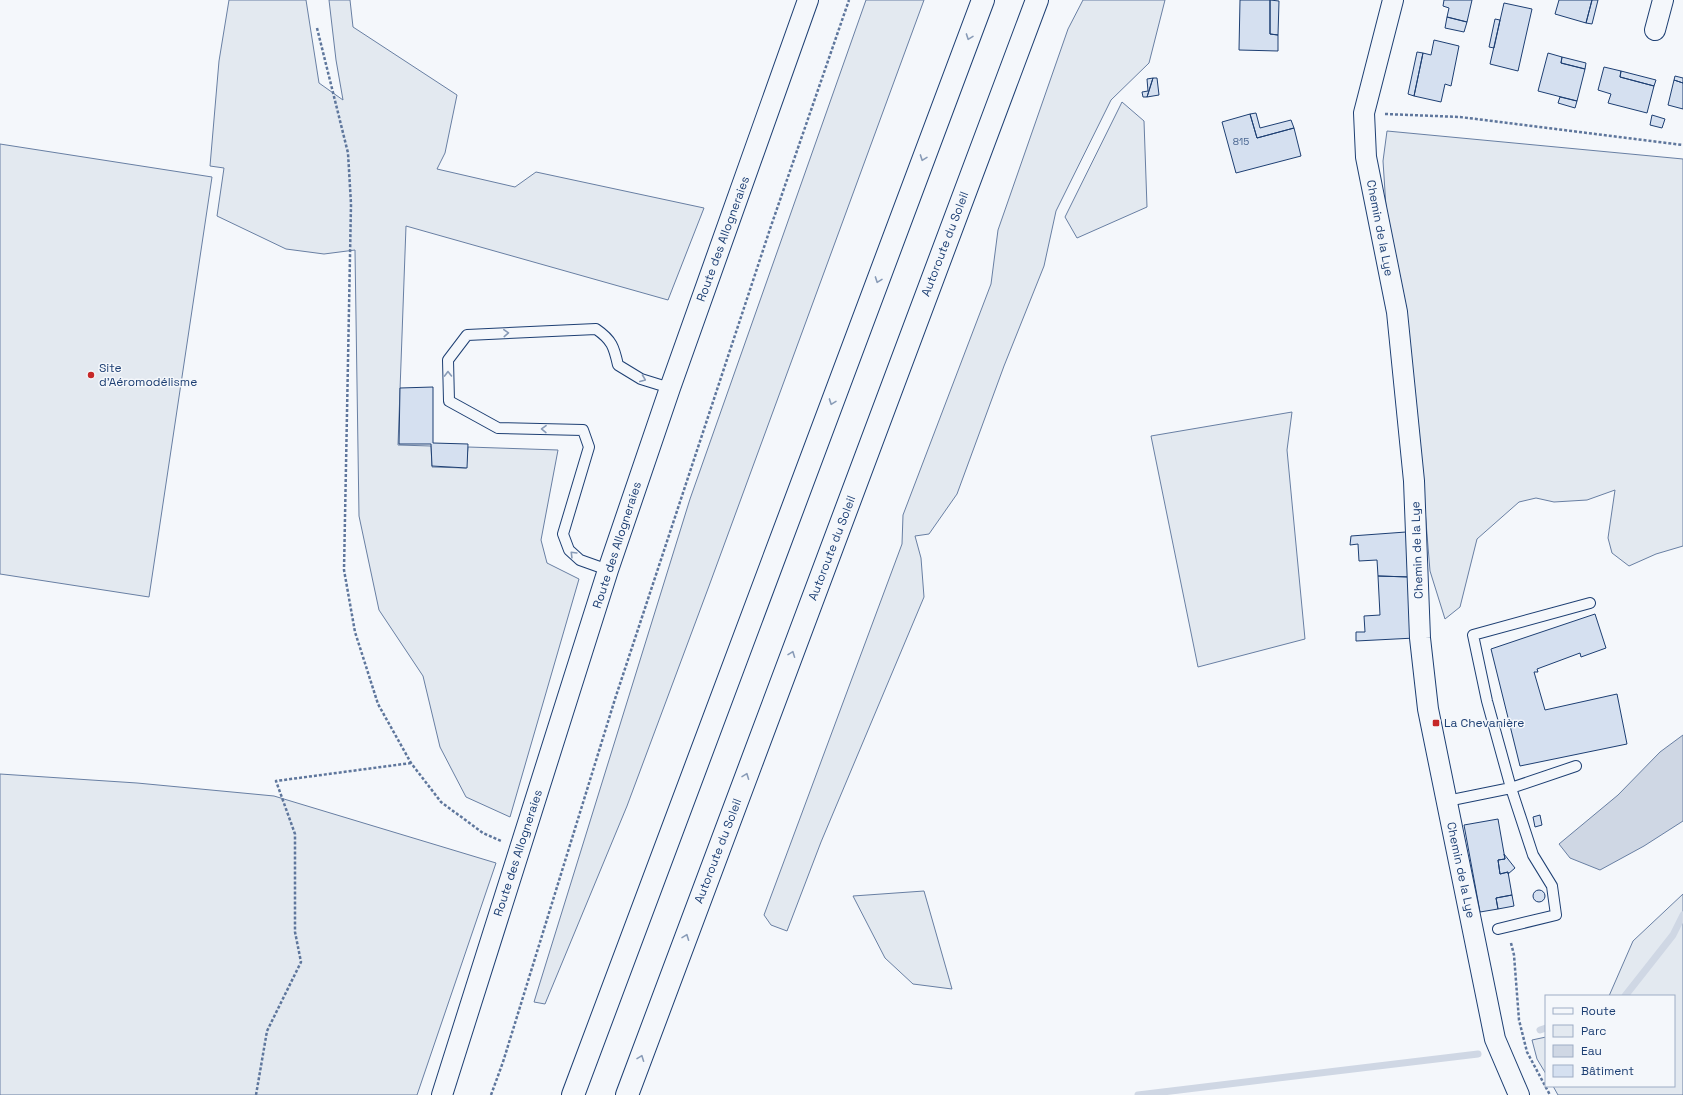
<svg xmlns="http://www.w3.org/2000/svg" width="1683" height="1095" viewBox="0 0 1683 1095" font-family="'Space Grotesk',sans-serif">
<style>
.green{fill:#e3e9f0;stroke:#687fa3}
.water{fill:#cfd7e4;stroke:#687fa3}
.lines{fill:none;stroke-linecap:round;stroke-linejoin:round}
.stream{stroke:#cfd7e4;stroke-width:7}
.building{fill:#d5e0f0;stroke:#1d3f73}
.service-casing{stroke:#1d3f73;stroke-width:12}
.minor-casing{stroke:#1d3f73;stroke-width:22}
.motorway-casing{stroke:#1d3f73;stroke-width:24}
.path{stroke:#5e769c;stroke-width:2.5;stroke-dasharray:3 2;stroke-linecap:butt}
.service{stroke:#f4f7fb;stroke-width:10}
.minor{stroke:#f4f7fb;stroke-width:20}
.motorway{stroke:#f4f7fb;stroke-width:22}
.oneway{stroke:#889bb7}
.poi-dot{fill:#c62828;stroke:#f4f7fb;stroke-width:1.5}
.labels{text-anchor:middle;stroke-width:3;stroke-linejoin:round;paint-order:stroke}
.number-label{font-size:10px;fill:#4b6792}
.street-label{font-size:12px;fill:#1d3f73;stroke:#f4f7fb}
.poi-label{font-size:12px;fill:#1d3f73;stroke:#f4f7fb;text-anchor:start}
</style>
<rect width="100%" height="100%" fill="#f4f7fb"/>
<path class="green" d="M229,0H306L319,83L343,100L336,60L329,0H350L353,27L457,95L445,153L437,169L515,187L536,172L704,208L668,300L406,226L398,445L431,446L432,467L466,468L468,447L558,450L541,540L547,563L579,579L510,817L466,797L440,747L423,676L379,610L359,516L355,250L324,254L286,249L217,216L224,168L210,166L219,61Z
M866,0H924L709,586L627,806L545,1004L534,1002L690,499Z
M1083,0H1165L1149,63L1111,100L1056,211L1044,266L1004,366L957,494L929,534L915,536L921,558L924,597L821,842L787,931L771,925L764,915L902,544L903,515L991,284L998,230L1068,29Z
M1122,102L1144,121L1147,207L1077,238L1065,217Z
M1387,131L1683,159V546L1656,554L1629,566L1612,553L1608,538L1615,490L1587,500L1554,502L1536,498L1519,502L1477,539L1460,607L1445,619L1430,571L1418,423L1386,207L1383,161Z
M0,144L212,177L149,597L0,574Z
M1292,412L1287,450L1305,639L1198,667L1151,436Z
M0,774L137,783L274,796L496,863L417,1095H0Z
M924,891L952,989L913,984L885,958L853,896Z
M1683,894V1095H1558L1553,1086H1674V996H1609L1633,941Z
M1546,1037V1074L1537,1059L1532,1040Z"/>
<path class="water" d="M1683,735V821L1644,846L1600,870L1570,858L1559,844L1618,795L1660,752Z"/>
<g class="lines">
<path class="stream" d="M1625,996L1673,935L1683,915
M1540,1030L1546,1028
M1138,1095L1478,1054"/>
</g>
<path class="building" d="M1240,0H1270V34L1278,35V51L1239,50Z
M1270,0L1279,1L1278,35L1270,34Z
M1444,0H1472L1467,22L1447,17L1449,8L1443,6Z
M1559,0H1592L1586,23L1555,14Z
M1592,0H1598L1592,24L1586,23Z
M1504,3L1532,9L1518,71L1490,64Z
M1447,17L1467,22L1464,32L1445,28Z
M1495,19L1500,20L1494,48L1489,47Z
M1434,40L1459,46L1451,86L1445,84L1441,102L1414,96L1423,53L1431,55Z
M1417,52L1423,53L1414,96L1408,94Z
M1548,53L1562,57L1561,63L1585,69L1577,101L1538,91Z
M1562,57L1586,63L1585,69L1561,63Z
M1604,67L1621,71L1620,77L1654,86L1647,113L1608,103L1611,94L1598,90Z
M1621,71L1656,80L1654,86L1620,77Z
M1675,76L1683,78V83L1674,80Z
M1153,78H1157L1159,95L1147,97Z
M1153,78L1147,97H1143L1142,92L1148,91L1147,79Z
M1674,80L1683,83V109L1668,105Z
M1560,97L1577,101L1575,108L1558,103Z
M1256,113L1260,128L1291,120L1294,128L1257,138L1250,114Z
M1250,114L1257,138L1294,128L1301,156L1236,173L1222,122Z
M1652,115L1665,119L1662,128L1650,125Z
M433,387V443L468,444L467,468L432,466L431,444H399L400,388Z
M1406,532L1410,577L1378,576L1377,560L1359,561L1358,544L1350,545L1351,536Z
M1378,576L1410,577L1415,638L1356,641V632H1365L1364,616L1380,615Z
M1595,614L1606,648L1581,657L1580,653L1537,669L1538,672H1534L1545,710L1617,694L1627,744L1520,766L1491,649Z
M1540,815L1542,825L1535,827L1533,817Z
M1498,819L1505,859L1498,860L1500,874L1508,872L1512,895L1496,898L1498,909L1480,912L1464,825Z
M1504,854L1515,868L1508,874V872L1500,874L1498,860L1505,859Z
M1533 896a6 6 0 1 1 12 0a6 6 0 1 1-12 0Z
M1512,895L1514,906L1498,909L1496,898Z"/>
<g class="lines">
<defs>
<path id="service" d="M608,570L580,560L569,550L563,534L589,447L583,430L498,428L449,401L448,360L467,335L596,329C612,340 614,347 618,365L641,379L670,388
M1576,766L1511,788L1487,701L1473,635L1590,603
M1447,801L1511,788L1533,855L1552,886L1556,915L1498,929"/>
<path id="minor" d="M1393,0L1364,113L1366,157L1397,312L1414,481L1420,638L1428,709L1495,1039L1519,1095
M1655,30L1663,0
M442,1095L608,570L670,388L808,0"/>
<path id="motorway" d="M573,1095L983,0
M627,1095L1037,0"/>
</defs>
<use href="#service" class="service-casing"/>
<use href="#minor" class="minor-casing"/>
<use href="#motorway" class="motorway-casing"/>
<path class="path" d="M317,28L348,153L351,204L344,570L355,632L378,704L411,763L441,802L483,833L501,841
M1385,114L1460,117L1683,145
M1511,943L1514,955L1519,1020L1527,1052L1550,1095
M256,1095L267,1031L301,962L295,932V834L276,781L411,763
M491,1095L503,1062L615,699L770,229L849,0"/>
<use href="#service" class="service"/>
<use href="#minor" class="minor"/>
<use href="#motorway" class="motorway"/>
</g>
<defs><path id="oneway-chevron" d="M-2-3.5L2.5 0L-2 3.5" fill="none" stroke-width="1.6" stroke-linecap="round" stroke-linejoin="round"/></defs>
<g class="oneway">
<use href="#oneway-chevron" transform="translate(969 37) rotate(110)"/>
<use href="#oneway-chevron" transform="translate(923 158) rotate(110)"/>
<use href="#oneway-chevron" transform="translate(878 280) rotate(110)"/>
<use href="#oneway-chevron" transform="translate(506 333) rotate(-3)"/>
<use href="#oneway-chevron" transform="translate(448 374) rotate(-91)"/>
<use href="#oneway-chevron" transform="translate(643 379) rotate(22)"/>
<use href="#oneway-chevron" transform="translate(832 402) rotate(110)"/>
<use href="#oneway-chevron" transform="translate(544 429) rotate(-179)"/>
<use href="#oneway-chevron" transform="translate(573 554) rotate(-135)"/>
<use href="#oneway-chevron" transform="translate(792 654) rotate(-69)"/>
<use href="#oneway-chevron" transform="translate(746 776) rotate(-69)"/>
<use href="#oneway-chevron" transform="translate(686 937) rotate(-69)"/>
<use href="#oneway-chevron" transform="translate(641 1058) rotate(-69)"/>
</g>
<g class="poi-dot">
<circle cx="91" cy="375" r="4"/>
<rect x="1432" y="719" width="8" height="8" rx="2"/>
</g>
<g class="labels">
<g class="number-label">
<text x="1241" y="145">815</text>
</g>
<g class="street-label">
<text transform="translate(1380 228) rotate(79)" y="4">Chemin de la Lye</text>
<text transform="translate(723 239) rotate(-70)" y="4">Route des Allogneraies</text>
<text transform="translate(945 244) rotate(-69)" y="4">Autoroute du Soleil</text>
<text transform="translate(617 545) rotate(-72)" y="4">Route des Allogneraies</text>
<text transform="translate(832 548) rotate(-69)" y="4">Autoroute du Soleil</text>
<text transform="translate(1417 550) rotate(-92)" y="4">Chemin de la Lye</text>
<text transform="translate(718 851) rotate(-69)" y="4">Autoroute du Soleil</text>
<text transform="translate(518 853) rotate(-72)" y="4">Route des Allogneraies</text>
<text transform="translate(1461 870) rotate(78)" y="4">Chemin de la Lye</text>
</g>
<g class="poi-label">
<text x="99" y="372">Site<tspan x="99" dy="14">d'Aéromodélisme</tspan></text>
<text x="1444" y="727">La Chevanière</text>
</g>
</g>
<rect x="1545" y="995" width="130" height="92" fill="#f4f7fb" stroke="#9eadc5"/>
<rect x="1553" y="1008" width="20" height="6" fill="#f4f7fb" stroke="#9eadc5"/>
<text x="1581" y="1015" font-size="12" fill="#1d3f73">Route</text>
<rect x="1553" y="1025" width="20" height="12" fill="#e3e9f0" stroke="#9eadc5"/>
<text x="1581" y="1035" font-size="12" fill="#1d3f73">Parc</text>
<rect x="1553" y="1045" width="20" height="12" fill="#cfd7e4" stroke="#9eadc5"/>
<text x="1581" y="1055" font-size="12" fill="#1d3f73">Eau</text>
<rect x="1553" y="1065" width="20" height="12" fill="#d5e0f0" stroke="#9eadc5"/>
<text x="1581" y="1075" font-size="12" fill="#1d3f73">Bâtiment</text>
</svg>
